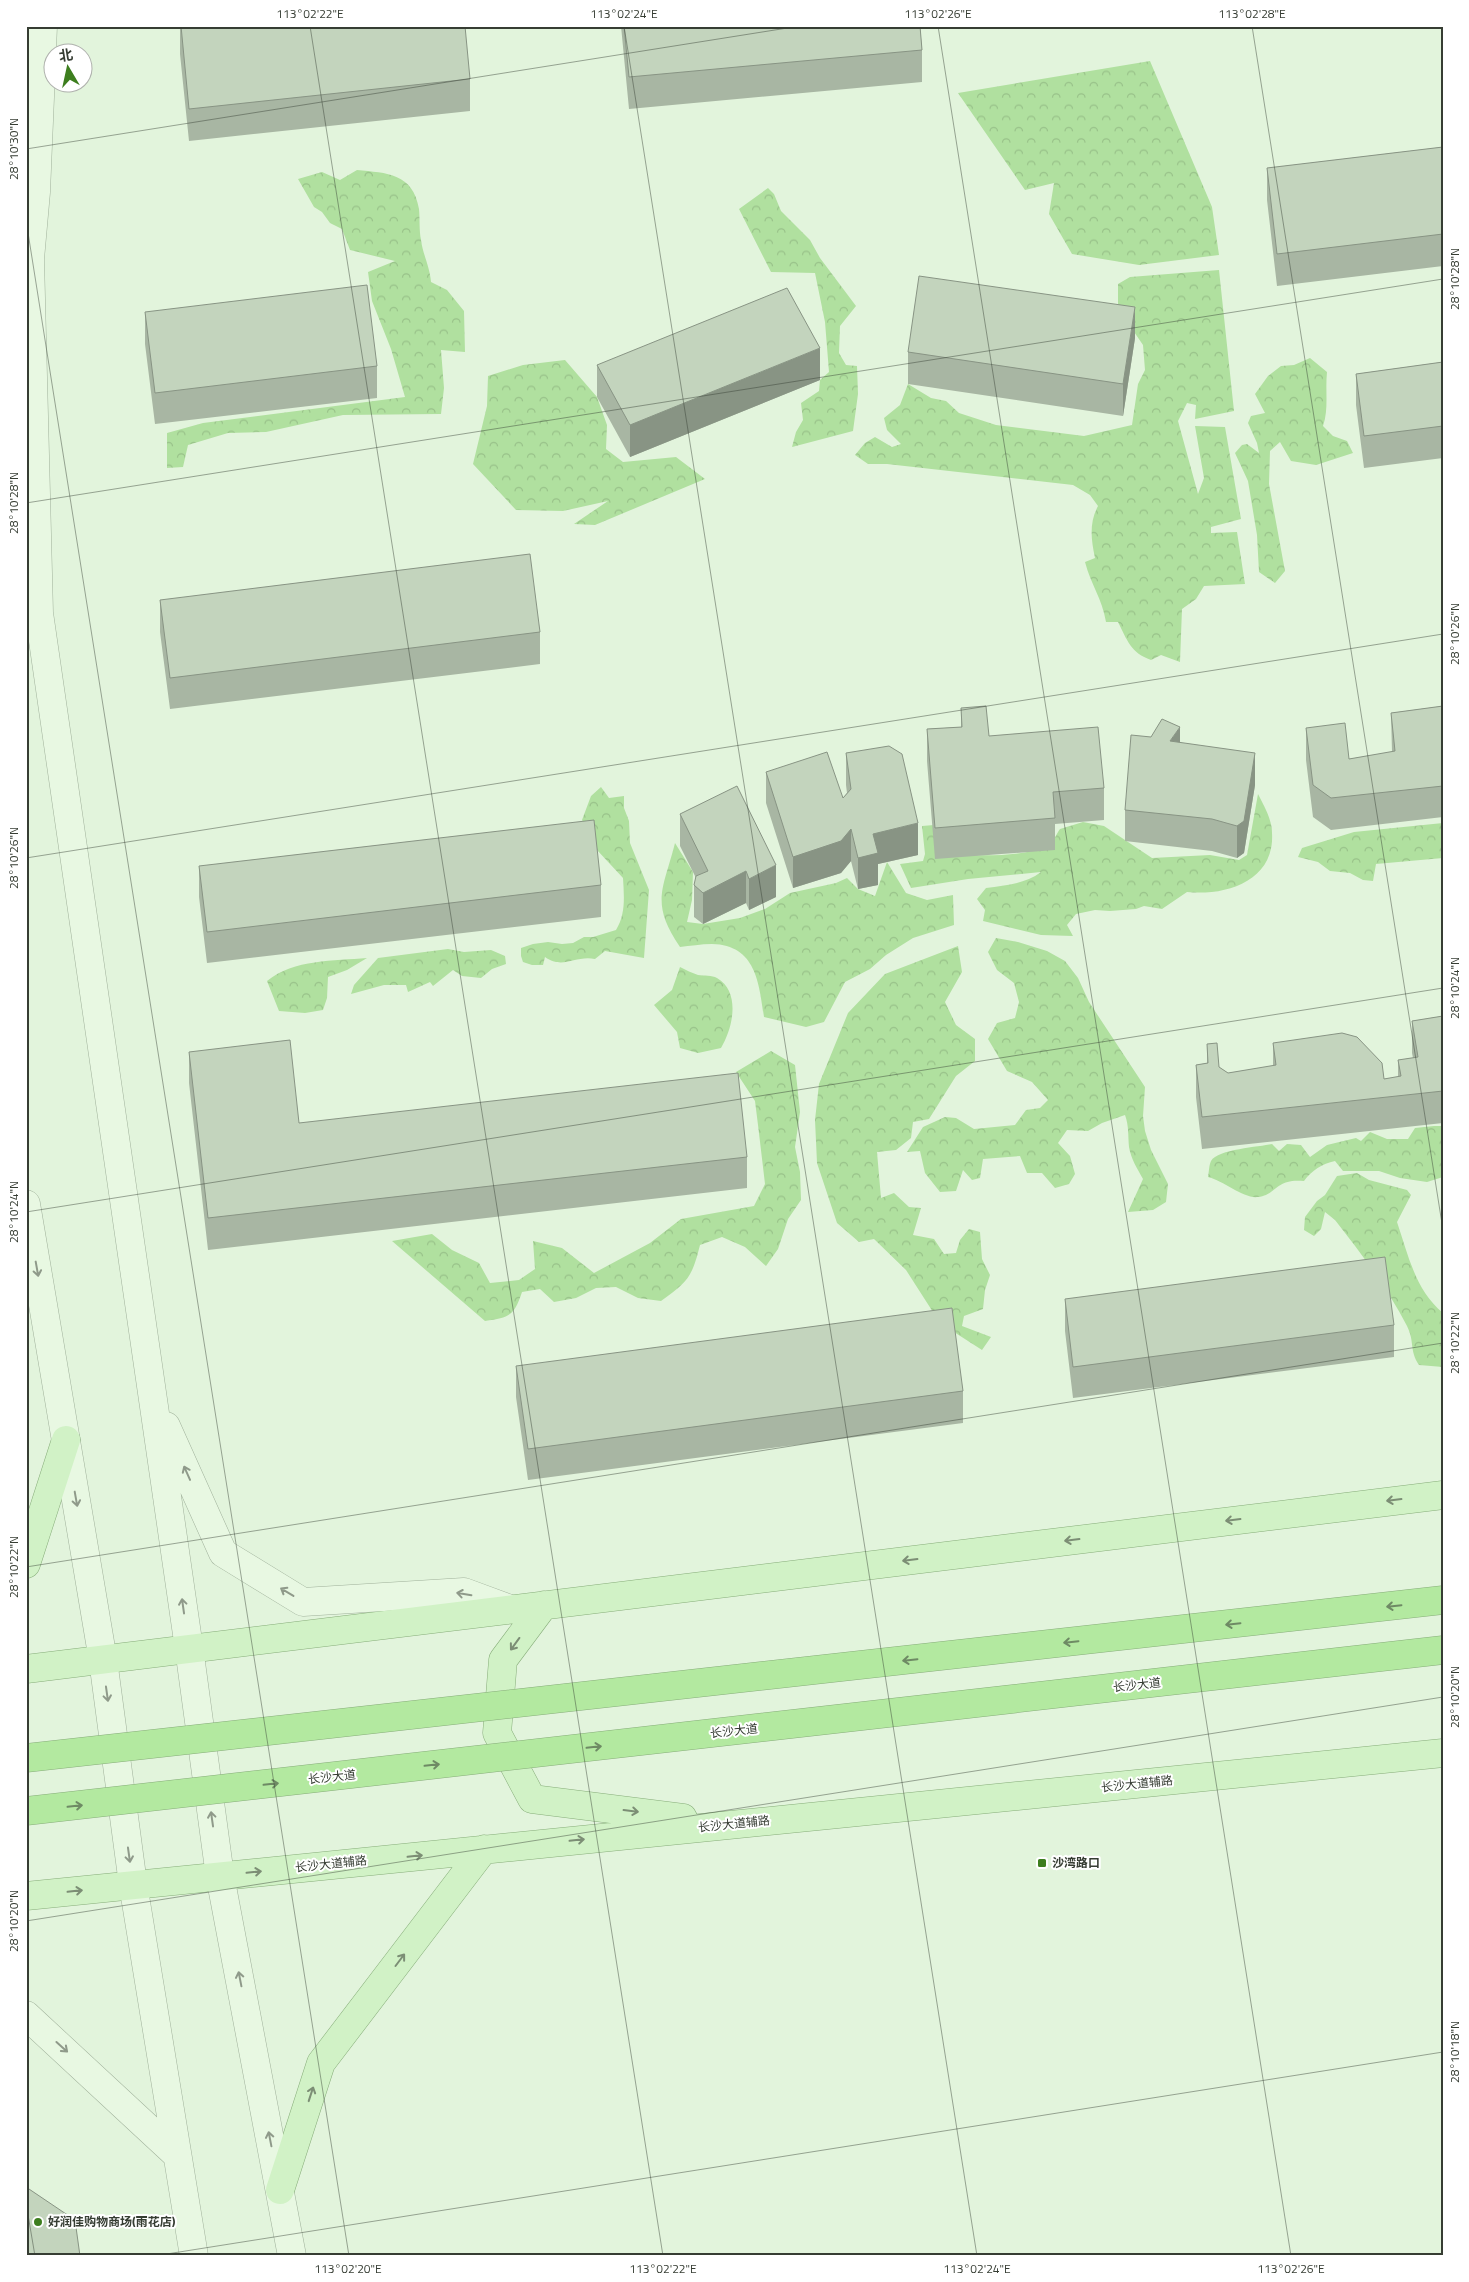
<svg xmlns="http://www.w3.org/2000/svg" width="1469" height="2282" viewBox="0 0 1469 2282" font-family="'Titillium Web','Noto Sans SC',sans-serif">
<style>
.forest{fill:url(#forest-crowns)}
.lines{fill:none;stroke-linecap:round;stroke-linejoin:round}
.secondary-casing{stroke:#a0b19b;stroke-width:29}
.primary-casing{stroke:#87ad7a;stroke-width:29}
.secondary{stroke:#e8f8e2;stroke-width:28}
.primary{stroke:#d1f2c6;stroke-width:28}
.highway-bridge-casing{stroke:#87ad7a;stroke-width:29;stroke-linecap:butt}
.highway-bridge{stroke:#b3e9a0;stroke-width:28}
.wall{fill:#a8b6a3}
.shaded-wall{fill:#889484}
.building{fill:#c3d4bd;stroke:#889484}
.oneway{stroke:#8f9a8a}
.oneway2{stroke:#7c8e75}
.oneway3{stroke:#6e8a64}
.ticks{fill:none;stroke:#363d33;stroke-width:1;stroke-opacity:0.45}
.poi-dot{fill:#3d7e1e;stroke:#fff;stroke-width:2}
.labels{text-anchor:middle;stroke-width:4;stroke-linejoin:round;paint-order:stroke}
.street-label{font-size:12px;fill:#363d33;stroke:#fff}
.poi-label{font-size:12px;font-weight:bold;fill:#363d33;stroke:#fff;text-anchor:start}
.neatline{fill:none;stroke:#363d33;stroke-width:2}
.ticks-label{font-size:12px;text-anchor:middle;fill:#363d33}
</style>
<defs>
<pattern id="forest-crowns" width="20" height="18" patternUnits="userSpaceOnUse" patternTransform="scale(1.25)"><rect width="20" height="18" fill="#b0e09f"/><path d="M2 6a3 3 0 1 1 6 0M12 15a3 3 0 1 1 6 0" fill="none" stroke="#98c189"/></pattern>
</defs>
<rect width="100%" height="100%" fill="#e2f4dc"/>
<path class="forest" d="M1150,61L1212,207L1219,255L1139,265L1072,254L1049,214L1054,183L1025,190L958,93Z
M357,170C387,173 413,173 419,209C420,219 419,230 421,240C423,255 430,267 431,282L447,290L464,311L465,352L441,350L444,388L441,414L343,415L266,432L228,433L188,445L183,467L167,468V433L203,423L405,397L391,349L372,301L368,272L395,261L350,250L342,229L330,223L322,212L314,207L298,179L322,172L340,180Z
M768,188L774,194L781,211L810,240L820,258L856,306L840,326L839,353L846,365L857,366L858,394L853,431L792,447L796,432L803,420L801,403L819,391L820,380L829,372L825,322L815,273L771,272L739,209Z
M1219,270L1234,411L1195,419L1196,405L1187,403L1178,421L1198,494L1204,478L1195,426L1225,427L1241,519L1211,527V533L1237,532L1245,584L1204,586L1196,599L1182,609L1180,662L1161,655L1151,660C1131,653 1127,640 1118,622H1106C1102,598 1091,585 1085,562L1095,558C1091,539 1089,523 1098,506L1090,495L1073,485L887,464H868L855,455L865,443L875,437L892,447L901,444L887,430L884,418L900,405L908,384L931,398L946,401L959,413L996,425L1084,436L1132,425L1138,384L1145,370L1143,345L1128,323L1118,315V284L1130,277Z
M1310,358L1327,372C1325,391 1329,408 1323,426L1333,436L1347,441L1353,453L1316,465L1291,461L1280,442L1270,451L1269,484L1285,571L1275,583L1259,572L1257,535L1248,481L1235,453L1242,445L1247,444L1259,453L1257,443L1248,423L1251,416L1265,413L1255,394L1268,376L1281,366L1294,365Z
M565,360L597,397L607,425L606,449L623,462L676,457L705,479L595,525L574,524L608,501L563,511L516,510L473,464L487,406L488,376L523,365Z
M601,787L609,798L624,796V808L629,821L630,843L649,890L644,958L605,951L595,959C575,955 563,970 545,957L543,965H532L523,962L521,956V948L533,944L548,942L562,944L573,943L584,937H593L616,930C626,914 624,896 623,878L597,850L592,837L582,820L591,796Z
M1258,794C1264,806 1272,819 1272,833C1275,881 1226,896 1187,892L1162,909L1144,906L1136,909L1110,911L1095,910L1076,914L1067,925L1073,936L1041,935L983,921L985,910L977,899L986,888C1006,885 1025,884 1041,872L968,879L911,888L900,864L923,861L925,854L922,826L934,825L961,855C987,855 1031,858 1051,842C1055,839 1057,833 1060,829L1083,822L1104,826L1152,858L1210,855L1239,860L1247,855Z
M1443,823V858L1376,864L1373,881L1363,880L1350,873L1330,871L1318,862L1298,857L1302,848L1354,832Z
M675,843L693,872L692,900L687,922L703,924L740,918L765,909L790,893L836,883L847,878L858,889L875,896L887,862L906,893L927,900L953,895L954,925L913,938L886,955L870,969L845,982L824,1022L806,1027L764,1017C759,983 756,945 712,944C701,944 690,946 680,947C650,903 663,890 675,843Z
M996,938L1018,942L1047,951L1065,961L1078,978L1089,1002L1145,1087L1143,1116L1145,1131L1151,1150L1168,1184L1166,1202L1153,1210L1128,1212L1143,1179C1137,1168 1131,1159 1129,1147C1128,1136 1129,1126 1125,1115L1102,1123L1088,1131L1067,1130L1058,1143L1070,1156L1075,1174L1069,1184L1055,1188L1042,1173H1027L1020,1156L983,1159L980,1178L972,1180L963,1170L956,1191L940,1192L925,1173L920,1151L907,1152L923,1127L945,1117L956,1118L974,1129L1015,1125L1026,1110L1040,1108L1048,1100L1032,1082L1007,1071L988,1039L997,1023L1015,1018L1019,1002L1014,983L997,970L988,952Z
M958,946L962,972L945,1002L956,1025L975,1039V1061L956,1076L929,1119L913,1122L911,1138L896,1150L877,1152L881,1198L894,1193L909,1207L921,1208L913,1235L934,1239L944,1254L956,1253L960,1240L969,1229L980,1232L982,1259L990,1275L985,1290L983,1309L964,1316L962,1326L991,1337L982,1350L940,1323L906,1270L874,1239L859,1242L837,1223L817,1163L815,1120L819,1084L848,1013L885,974Z
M448,949L464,952L491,950L505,956L506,964L492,969L481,978L462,976L453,970L433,986L430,982L408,992L406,985H384L351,994L354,985L378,958Z
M367,958L347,970L328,977L327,998L323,1010L305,1013L279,1011L267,981C294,959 334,961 367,958Z
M680,967C686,970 692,973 698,975C704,976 712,975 717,978C741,992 733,1028 721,1048L698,1053L680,1048L677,1032L654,1005L672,990Z
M771,1051L795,1065L800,1112L795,1147L800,1172L801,1200L788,1219L778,1249L766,1266L745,1247L722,1237L700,1245C692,1277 688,1282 661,1301L638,1298L616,1287L596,1288L576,1298L554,1302L540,1289L522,1292C514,1316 510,1317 485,1321L392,1241L432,1234L452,1250L479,1263L490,1283L519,1280L535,1269L533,1241L562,1248L594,1273L650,1243L681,1219L754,1206L765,1184L758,1125L755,1101L736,1072Z
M1434,1126H1443V1177L1427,1182L1400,1178L1379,1171H1343L1335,1161C1322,1164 1312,1170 1304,1181C1275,1178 1277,1195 1258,1197C1244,1199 1224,1181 1208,1177C1209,1172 1209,1165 1211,1161C1218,1149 1259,1147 1272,1144L1279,1151L1287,1144L1301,1145L1310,1157L1327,1145L1356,1138L1361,1141L1370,1132L1387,1139H1408L1415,1128Z
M1357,1173L1369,1180L1407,1190L1411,1195L1397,1222C1408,1254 1415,1290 1443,1313V1367L1419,1365C1409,1350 1415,1342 1407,1326C1388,1289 1361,1253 1335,1220L1325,1212L1321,1229L1314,1236L1304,1230L1305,1217L1317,1201L1325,1195L1337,1176Z"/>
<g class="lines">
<defs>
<path id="secondary" d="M43,26L36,192L30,259L39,613L189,1648L220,1876L292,2256
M26,1204L103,1660L133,1884L194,2256
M166,1426L223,1553L303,1602L464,1592L510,1609
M26,2015L177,2155"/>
<path id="primary" d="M26,1564L66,1440
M544,1605L503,1660L497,1733L532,1799L683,1818
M26,1669L1443,1495
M26,1896L1443,1753
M280,2190L321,2063L484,1849"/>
</defs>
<use href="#secondary" class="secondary-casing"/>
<use href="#primary" class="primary-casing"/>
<use href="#secondary" class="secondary"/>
<use href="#primary" class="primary"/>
<defs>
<path id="highway-bridge" d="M26,1758L1443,1600
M26,1811L1443,1650"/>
</defs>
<use href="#highway-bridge" class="highway-bridge-casing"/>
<use href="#highway-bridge" class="highway-bridge"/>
</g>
<path class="wall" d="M180,26L470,79V111L189,141L180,54Z
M621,26H920L922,50V82L629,109Z
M1443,147V266L1277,286L1267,200V168Z
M145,312L377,366V398L155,424L145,344Z
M1135,338L1123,416L908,384V352Z
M1443,362V458L1364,468L1356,405V374Z
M597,365L820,380L630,457L597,397Z
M160,600L540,632V664L170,709L160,632Z
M1443,706V817L1331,830L1313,817L1306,760V728L1349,759L1392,752L1391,713Z
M961,708L989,736L1104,788V820L1055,824V850L935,859L927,761V729L961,727Z
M1180,742L1255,785L1244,853L1237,858L1212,851L1125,841V810Z
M846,753L918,855L878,864V885L858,889L851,861L841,873L793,888L766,803V772L843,798L847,793L846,785Z
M680,814L776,897L749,910L746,903L703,924L694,917V885L696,878L680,846Z
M199,866L601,885V917L207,963L199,897Z
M1443,1016V1123L1202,1149L1196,1097V1065L1207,1063V1044L1219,1067L1228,1073L1273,1066V1043L1384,1079L1398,1077V1060L1413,1058L1412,1053V1021Z
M189,1052L299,1123L747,1157V1188L208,1250L189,1083Z
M1065,1299L1394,1325V1357L1073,1398L1065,1331Z
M516,1366L963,1391V1423L528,1480L516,1397Z"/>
<path class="shaded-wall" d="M1135,307V338L1123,416V384Z
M820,348V380L630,457V425Z
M1180,727V759L1170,741Z
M1255,753V785L1244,853L1237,858V826Z
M918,823V855L878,864V885L858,889V858L873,834Z
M851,829V861L841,873L793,888V857Z
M776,865V897L749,910V879Z
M746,871V903L703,924V893Z"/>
<path class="building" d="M181,26H465L470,79L189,109Z
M624,26H920L922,50L629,77Z
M1443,147V234L1277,254L1267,168Z
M919,276L1135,307L1123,384L908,352Z
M367,285L377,366L155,393L145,312Z
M787,288L820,348L630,425L597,365Z
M1443,362V426L1364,436L1356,374Z
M530,554L540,632L170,678L160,600Z
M986,706L989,736L1098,727L1104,788L1053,792L1055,818L935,828L927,729L962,727L961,708Z
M1443,706V786L1331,798L1313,785L1306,728L1345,723L1349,759L1395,751L1391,713Z
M1162,719L1180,727L1170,741L1255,753L1244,821L1237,826L1212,819L1125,810L1131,735L1151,737Z
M889,746L902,754L918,823L873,834L878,853L858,858L851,829L841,841L793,857L766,772L827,752L843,798L851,789L846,753Z
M737,786L776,865L749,879L746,871L703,893L694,885L696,876L708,871L680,814Z
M594,820L601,885L207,932L199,866Z
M1443,1016V1091L1202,1117L1196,1065L1208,1063L1207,1044L1217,1043L1219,1067L1228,1073L1276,1065L1273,1043L1342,1033L1357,1037L1382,1063L1384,1079L1401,1076L1398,1060L1418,1057L1412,1021Z
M290,1040L299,1123L738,1073L747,1157L208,1218L189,1052Z
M1385,1257L1394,1325L1073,1367L1065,1299Z
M952,1308L963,1391L528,1449L516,1366Z
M26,2187L75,2220L80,2256H26Z"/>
<defs><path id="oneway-shaft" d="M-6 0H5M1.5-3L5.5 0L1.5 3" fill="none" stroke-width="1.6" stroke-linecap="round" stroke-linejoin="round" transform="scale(1.25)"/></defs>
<g class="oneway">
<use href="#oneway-shaft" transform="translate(37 1269) rotate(80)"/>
<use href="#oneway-shaft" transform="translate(187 1473) rotate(-114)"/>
<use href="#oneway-shaft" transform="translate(76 1499) rotate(80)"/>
<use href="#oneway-shaft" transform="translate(287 1592) rotate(-149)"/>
<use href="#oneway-shaft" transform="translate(464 1594) rotate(-171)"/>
<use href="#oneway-shaft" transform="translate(183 1606) rotate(-98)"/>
<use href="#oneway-shaft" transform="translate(107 1694) rotate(82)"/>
<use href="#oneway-shaft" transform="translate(212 1819) rotate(-98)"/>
<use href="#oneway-shaft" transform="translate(129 1855) rotate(82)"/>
<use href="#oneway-shaft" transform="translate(240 1979) rotate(-101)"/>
<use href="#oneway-shaft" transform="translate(62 2047) rotate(42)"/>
<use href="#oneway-shaft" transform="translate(270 2139) rotate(-101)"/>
</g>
<g class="oneway2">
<use href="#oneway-shaft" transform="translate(1394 1500) rotate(173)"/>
<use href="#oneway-shaft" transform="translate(1233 1520) rotate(173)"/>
<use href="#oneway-shaft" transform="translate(1072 1540) rotate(173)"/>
<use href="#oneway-shaft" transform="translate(910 1560) rotate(173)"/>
<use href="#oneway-shaft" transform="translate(515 1644) rotate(126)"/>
<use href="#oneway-shaft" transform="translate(631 1811) rotate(7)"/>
<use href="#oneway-shaft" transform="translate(577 1840) rotate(-6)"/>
<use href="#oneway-shaft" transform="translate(415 1856) rotate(-6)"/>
<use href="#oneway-shaft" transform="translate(254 1872) rotate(-6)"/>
<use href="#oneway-shaft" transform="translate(75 1891) rotate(-6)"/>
<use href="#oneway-shaft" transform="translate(400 1960) rotate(-53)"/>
<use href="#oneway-shaft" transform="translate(311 2094) rotate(-72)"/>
</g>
<g class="oneway3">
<use href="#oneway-shaft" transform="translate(1394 1606) rotate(174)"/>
<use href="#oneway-shaft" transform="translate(1233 1624) rotate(174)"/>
<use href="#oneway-shaft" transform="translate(1071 1642) rotate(174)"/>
<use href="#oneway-shaft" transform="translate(910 1660) rotate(174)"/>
<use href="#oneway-shaft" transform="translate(594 1747) rotate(-6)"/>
<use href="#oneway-shaft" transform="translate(432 1765) rotate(-6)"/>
<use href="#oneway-shaft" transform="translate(271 1784) rotate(-6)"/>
<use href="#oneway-shaft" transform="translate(75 1806) rotate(-6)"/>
</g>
<path class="ticks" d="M310,26L663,2256M624,26L977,2256M938,26L1291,2256M1252,26L1443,1230M26,149L800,26M26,220L349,2256M26,503L1443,279M26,858L1443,634M26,1212L1443,988M26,1567L1443,1343M26,1921L1443,1697M26,2203L35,2256M154,2256L1443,2052"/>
<g class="poi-dot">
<rect x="1037" y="1858" width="10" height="10" rx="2.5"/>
<circle cx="38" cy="2222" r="5"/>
</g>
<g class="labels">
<g class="street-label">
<text transform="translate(1137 1685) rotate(-6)" y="4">长沙大道</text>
<text transform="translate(734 1731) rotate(-6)" y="4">长沙大道</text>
<text transform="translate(332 1777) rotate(-6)" y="4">长沙大道</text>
<text transform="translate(1137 1784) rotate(-6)" y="4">长沙大道辅路</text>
<text transform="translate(734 1824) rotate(-6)" y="4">长沙大道辅路</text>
<text transform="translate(331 1864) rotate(-6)" y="4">长沙大道辅路</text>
</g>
<g class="poi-label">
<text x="1052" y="1867">沙湾路口</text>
<text x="48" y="2226">好润佳购物商场(雨花店)</text>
</g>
</g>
<rect width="1469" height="2282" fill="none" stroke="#ffffff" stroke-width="55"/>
<g transform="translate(68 68) rotate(351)"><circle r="24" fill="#ffffff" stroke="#afb1ad"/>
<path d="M0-4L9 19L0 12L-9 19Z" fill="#3d7e1e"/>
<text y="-8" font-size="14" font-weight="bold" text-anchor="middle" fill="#363d33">北</text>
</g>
<rect x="28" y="28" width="1414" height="2226" class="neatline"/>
<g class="ticks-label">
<text x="310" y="18">113°02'22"E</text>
<text x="624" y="18">113°02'24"E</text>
<text x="938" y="18">113°02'26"E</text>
<text x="1252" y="18">113°02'28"E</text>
<text transform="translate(14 149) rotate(-90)" y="4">28°10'30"N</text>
<text transform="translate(1455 279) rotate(-90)" y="4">28°10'28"N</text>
<text transform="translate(14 503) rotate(-90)" y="4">28°10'28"N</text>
<text transform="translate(1455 634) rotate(-90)" y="4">28°10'26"N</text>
<text transform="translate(14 858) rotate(-90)" y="4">28°10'26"N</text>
<text transform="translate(1455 988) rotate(-90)" y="4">28°10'24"N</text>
<text transform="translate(14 1212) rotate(-90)" y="4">28°10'24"N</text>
<text transform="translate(1455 1343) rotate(-90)" y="4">28°10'22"N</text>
<text transform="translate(14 1567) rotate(-90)" y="4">28°10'22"N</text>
<text transform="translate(1455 1697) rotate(-90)" y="4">28°10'20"N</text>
<text transform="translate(14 1921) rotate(-90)" y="4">28°10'20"N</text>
<text transform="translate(1455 2052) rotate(-90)" y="4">28°10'18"N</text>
<text x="348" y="2273">113°02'20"E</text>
<text x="663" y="2273">113°02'22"E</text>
<text x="977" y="2273">113°02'24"E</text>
<text x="1291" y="2273">113°02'26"E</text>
</g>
</svg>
